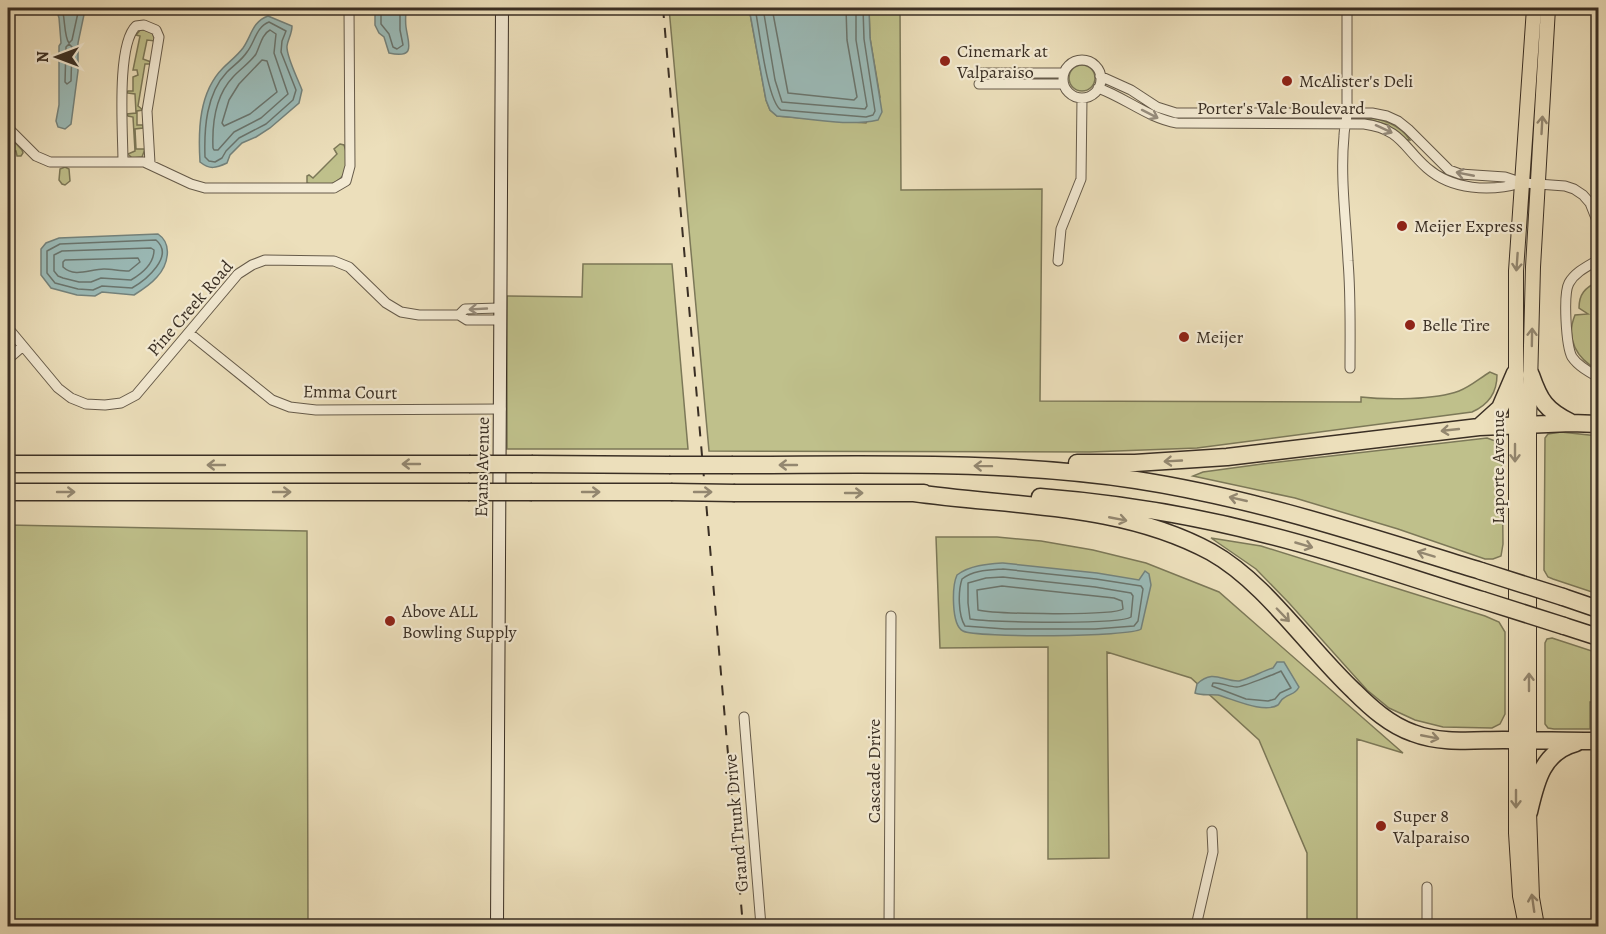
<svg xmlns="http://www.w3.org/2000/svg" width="1606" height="934" viewBox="0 0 1606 934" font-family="Alegreya,serif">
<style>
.green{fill:#bfc08b;stroke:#7c7858;stroke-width:1.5}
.water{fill:#9bbbb8;stroke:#74837d;stroke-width:1.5}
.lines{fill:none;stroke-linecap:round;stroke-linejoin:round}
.shore{stroke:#6a756e;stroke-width:1.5}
.street-casing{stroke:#665b4a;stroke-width:11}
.secondary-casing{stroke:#3a2f24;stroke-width:14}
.primary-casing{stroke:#3a2f24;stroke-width:16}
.highway-casing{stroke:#3a2f24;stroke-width:19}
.street{stroke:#f3ead3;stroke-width:9}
.secondary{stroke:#f3ead3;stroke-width:12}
.primary{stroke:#ecdfbb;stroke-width:14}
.highway{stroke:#ecdfbb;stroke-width:16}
.rail{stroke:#3a2f24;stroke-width:2;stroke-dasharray:10 10;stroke-linecap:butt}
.highway-bridge-casing{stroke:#3a2f24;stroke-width:19;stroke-linecap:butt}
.highway-bridge{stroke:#ecdfbb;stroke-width:16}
.oneway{stroke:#968c7c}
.oneway2{stroke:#938770}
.poi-dot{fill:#8f2418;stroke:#f3ead3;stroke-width:2}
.labels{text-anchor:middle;stroke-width:4.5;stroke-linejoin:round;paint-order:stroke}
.poi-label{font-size:18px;fill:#3a2f24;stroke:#f3ead3;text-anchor:start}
.street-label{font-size:18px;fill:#3a2f24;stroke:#f3ead3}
</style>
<rect width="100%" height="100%" fill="#ecdfbb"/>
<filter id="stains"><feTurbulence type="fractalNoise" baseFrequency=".00333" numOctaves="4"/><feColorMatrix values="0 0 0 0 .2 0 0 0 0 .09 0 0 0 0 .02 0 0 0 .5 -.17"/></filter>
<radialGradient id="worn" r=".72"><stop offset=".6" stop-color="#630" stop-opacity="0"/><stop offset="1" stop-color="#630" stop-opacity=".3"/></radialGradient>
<path class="green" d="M669,8H749L766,100L770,110L777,116L866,123L880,97L870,38L869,8H900L901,190L1042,189L1040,401L1361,402V397C1386,400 1435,400 1459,391C1470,387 1480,378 1490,372L1497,375C1497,392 1488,405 1472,412L1197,448L1090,452L709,451Z
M141,29L151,32L154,35L155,41L147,40L143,59L151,62L150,64H145L138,106L143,110L137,111V125H143V128L135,129L136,149H145L142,157L132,158L128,154L135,151L133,117L128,116L127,114L136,113L135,94L127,93L128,91H133V77L138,75L137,70H133L140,36L136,35Z
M1069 78a13 13 0 1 1 26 0a13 13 0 1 1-26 0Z
M1234,118H1328L1329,119L1233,120Z
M1364,118C1382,118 1400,125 1410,140H1405L1388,125Z
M8,135L22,150L23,153L21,156H17L16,151H8Z
M340,144L344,145C355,176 335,191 307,183V176L309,175L313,178L337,154L334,149Z
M65,167L69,169L70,181L65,185L62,184L59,180L60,169Z
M583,264H672L688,449H507V296L582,297Z
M1597,282L1598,283V370C1577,359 1565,339 1575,315L1588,314L1579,308C1579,294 1585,288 1597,282Z
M1561,432L1598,436V594L1553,579L1548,577L1544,570L1545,438L1548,434Z
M1487,438L1498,442L1502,450L1503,544L1501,556L1493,559H1485L1398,529L1295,498L1193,476L1203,472L1262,464Z
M8,525L307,531L308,926H8Z
M936,537H997L1041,541L1093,550L1146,563L1219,592L1403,753L1357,739V926H1307V853L1259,740L1191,678L1107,652L1109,858L1048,859V647L940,648Z
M1211,538L1261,546L1485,616L1499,622L1505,632V714L1500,724L1492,728L1443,727L1415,720L1389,708L1367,690L1289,603L1256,569Z
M1552,638L1598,653V702H1590V729H1554L1548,728L1545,724V643L1547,639Z"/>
<path class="water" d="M56,8H83L85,10L78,43V71L71,124L65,129L58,127L56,121L59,105V46L61,43L59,18Z
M375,8H406C406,14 405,20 406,27C408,43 417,59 389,53L384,37L379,33L375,25Z
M749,8H869L870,38L882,112L878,120C846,127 809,118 777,116L770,110L766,100Z
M268,16L292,26C292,34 288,39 287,46C286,56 298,79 302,90L299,103L270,128L256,137L242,143L230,155L227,163C216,168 210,170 200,162C198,130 199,92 223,68C230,61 237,56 243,48C252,35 252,22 268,16Z
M158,234C173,244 168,265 157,277C151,284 142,290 134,295L102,292L95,296L77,295L51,288L41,275V249L46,243L59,238Z
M1003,563L1097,573L1139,580L1145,571L1149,574L1151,585L1141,629C1131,637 976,638 963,631C951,625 952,586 957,575C970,565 988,564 1003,563Z
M1277,662H1284L1299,687C1295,695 1290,693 1284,698C1281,699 1280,703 1278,705C1264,714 1233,699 1218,695C1210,694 1202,696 1195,693L1197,684C1213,669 1222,681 1238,681C1244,681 1265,670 1273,668Z"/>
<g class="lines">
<path class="shore" d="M62,8C65,17 64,37 69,43L72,40L79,8
M381,8V24L389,34L393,47L397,49L403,45L400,30V8
M755,8C759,27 767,101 781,110L866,117L873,115L875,111L864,39L863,8
M763,8L775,80L782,102L865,109L867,106L856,40V8
M772,8L788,93L854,100L857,97L847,40L846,8
M269,22L286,31L282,41L281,52L296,90L293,100L266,124L239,138L226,151L222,158L215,162L209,161L205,157C204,129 206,94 227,72C234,65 242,60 247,52C255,42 256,27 269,22Z
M270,30L276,34L274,53L288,94L261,118L234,132L218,150H214L213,148C212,124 215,96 233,77C240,69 250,63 256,54C260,46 262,34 270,30Z
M69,44L72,47L71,81L67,84L65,82L66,47Z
M262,60L267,61L277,92L250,114L224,126L222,123L229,100L239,84Z
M156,240C175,256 146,280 132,288L102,286L93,290L78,289L55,283L47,273V251L60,244Z
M151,248L154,250C154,264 143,273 131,280L101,278L91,282H79L63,278L58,276L54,271V255L62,251Z
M138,258L140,262L129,271C120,271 112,269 104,269C90,269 75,278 63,267V262L65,260Z
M1003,569L1096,579L1141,586L1143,589L1138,621L1134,626L1095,629H1005L965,626C958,615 958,591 962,579C973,570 989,570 1003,569Z
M1003,577L1095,587L1131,593L1133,596L1131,617C1119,625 990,622 970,619L968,603V583L986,578Z
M1002,586L1114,598L1122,601L1123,609C1114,616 994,614 978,610L977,590Z
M1281,671L1291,688L1280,693L1275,699L1268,701L1246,699L1212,686L1213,683C1222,682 1228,687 1237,687C1242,687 1275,674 1281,671Z"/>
<defs>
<path id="street" d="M8,8L9,70L8,115
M1347,8V113C1347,121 1344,128 1344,136C1340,177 1346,220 1348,261C1351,297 1350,333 1350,368
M1063 79a19 19 0 1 1 38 0a19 19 0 1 1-38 0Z
M979,73H1063
M1100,76L1131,90L1157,107L1176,113H1372L1387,116L1398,121L1408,129L1449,170L1460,174L1505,177L1523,183L1565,186L1574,189L1583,195L1590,203L1598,223
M979,84H1063
M1098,88C1126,98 1148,118 1177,123L1364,124C1401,129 1403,147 1427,168C1452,190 1490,192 1521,183
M8,128L36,156L50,162H144L191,184L205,188H334L346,181L350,166L349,8
M123,162C123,133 116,45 136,26L144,25L156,30L159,37L147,111L150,163
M1598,260C1588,266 1575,272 1569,283C1563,294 1566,346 1572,357C1578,366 1589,372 1598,377
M1058,261L1061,229L1081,179L1082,98
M459,315L465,309L499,308
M8,328L58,388L71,398L86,404L105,405L121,403L136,395L238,274L252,265L265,260L334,261L349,267L386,303L401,312L419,315H459L467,320H499
M189,333L272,400L290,407L316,410L501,409
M8,359L23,346
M744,717L761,926
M1427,887V926
M1196,923L1213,926
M889,926L891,616
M1107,926L1111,925L1125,926
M1196,926L1213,852L1212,831"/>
<path id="secondary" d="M497,926L502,8"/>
<path id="primary" d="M1526,926L1520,896L1516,833V271L1534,8
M1537,926L1532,898L1529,812V424L1533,267L1548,8"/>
<path id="highway" d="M1531,375C1540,401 1546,410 1570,422
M1479,427L1500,408L1515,373
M1077,463H1135L1227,457L1479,427L1571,423L1598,424
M8,464H469
M533,464L669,465
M733,465C867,465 1003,460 1136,480C1254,498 1367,536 1481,571
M8,492H468
M532,492H671
M735,493H924
M914,493C1014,507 1121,503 1211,552C1265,582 1309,649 1354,691C1371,708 1390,725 1413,733C1441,744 1474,740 1503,740C1535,740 1567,741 1598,741
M1040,497C1116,503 1191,515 1264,534C1338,552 1410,578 1482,600
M1563,597L1598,609
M1564,626L1598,637
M1529,812C1536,782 1542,752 1576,743"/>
</defs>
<use href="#street" class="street-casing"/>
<use href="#secondary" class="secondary-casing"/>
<use href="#primary" class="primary-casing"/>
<use href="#highway" class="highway-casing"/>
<use href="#street" class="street"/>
<use href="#secondary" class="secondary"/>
<use href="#primary" class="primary"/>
<use href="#highway" class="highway"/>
<path class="rail" d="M663,8L743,926"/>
<defs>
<path id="highway-bridge" d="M469,464H533
M669,465H733
M468,492H532
M671,492L735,493
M1481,571L1563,597
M1482,600L1564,626"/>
</defs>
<use href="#highway-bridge" class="highway-bridge-casing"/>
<use href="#highway-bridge" class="highway-bridge"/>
</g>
<defs><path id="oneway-shaft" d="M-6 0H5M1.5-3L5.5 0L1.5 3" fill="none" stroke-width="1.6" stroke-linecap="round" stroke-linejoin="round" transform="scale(1.5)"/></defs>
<g class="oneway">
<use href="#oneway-shaft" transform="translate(1150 114) rotate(27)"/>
<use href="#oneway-shaft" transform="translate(1384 129) rotate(25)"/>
<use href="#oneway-shaft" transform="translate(1465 174) rotate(-169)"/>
<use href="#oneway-shaft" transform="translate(478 309) rotate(177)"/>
</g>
<g class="oneway2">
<use href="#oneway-shaft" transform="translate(1542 125) rotate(-87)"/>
<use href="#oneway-shaft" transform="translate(1517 262) rotate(94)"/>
<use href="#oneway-shaft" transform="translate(1532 337) rotate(-89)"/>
<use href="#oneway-shaft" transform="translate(1450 430) rotate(174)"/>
<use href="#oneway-shaft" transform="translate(1515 453) rotate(90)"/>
<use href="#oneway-shaft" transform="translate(1173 461) rotate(177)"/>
<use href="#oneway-shaft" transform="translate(411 464) rotate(180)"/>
<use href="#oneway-shaft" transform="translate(216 465) rotate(-180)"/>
<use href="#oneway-shaft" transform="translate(788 465) rotate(-180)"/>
<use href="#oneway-shaft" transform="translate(983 466) rotate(-179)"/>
<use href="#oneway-shaft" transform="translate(66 492)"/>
<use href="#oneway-shaft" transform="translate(282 492)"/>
<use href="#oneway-shaft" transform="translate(591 492)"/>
<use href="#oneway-shaft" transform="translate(703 492)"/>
<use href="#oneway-shaft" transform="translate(854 493)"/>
<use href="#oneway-shaft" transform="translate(1238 499) rotate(-167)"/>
<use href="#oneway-shaft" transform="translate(1118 519) rotate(11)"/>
<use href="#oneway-shaft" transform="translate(1304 545) rotate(16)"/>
<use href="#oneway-shaft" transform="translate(1426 554) rotate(-163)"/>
<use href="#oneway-shaft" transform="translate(1283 615) rotate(46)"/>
<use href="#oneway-shaft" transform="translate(1529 682) rotate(-90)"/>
<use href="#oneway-shaft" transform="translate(1430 737) rotate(11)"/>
<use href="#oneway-shaft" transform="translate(1516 799) rotate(90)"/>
<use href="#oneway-shaft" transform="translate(1533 903) rotate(-98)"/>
</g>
<g class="poi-dot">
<circle cx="945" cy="61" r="6"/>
<circle cx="1287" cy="81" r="6"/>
<circle cx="1402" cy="226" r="6"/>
<circle cx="1410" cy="325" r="6"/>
<circle cx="1184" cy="337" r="6"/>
<circle cx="390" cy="621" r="6"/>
<circle cx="1381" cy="826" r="6"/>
</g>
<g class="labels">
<g class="poi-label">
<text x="957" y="57">Cinemark at<tspan x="957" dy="21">Valparaiso</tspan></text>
<text x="1299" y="87">McAlister's Deli</text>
<text x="1414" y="232">Meijer Express</text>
<text x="1422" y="331">Belle Tire</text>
<text x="1196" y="343">Meijer</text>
<text x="402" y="617">Above ALL<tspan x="402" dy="21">Bowling Supply</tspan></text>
<text x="1393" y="822">Super 8<tspan x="1393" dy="21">Valparaiso</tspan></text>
</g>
<g class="street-label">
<text x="1281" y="114">Porter's Vale Boulevard</text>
<text transform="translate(190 308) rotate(-49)" y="6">Pine Creek Road</text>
<text transform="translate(350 392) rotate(1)" y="6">Emma Court</text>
<text transform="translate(482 467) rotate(-89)" y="6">Evans Avenue</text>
<text transform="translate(1498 467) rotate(-90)" y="6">Laporte Avenue</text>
<text transform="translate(874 771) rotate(-90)" y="6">Cascade Drive</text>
<text transform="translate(736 823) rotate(-95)" y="6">Grand Trunk Drive</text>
</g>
</g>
<rect width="1606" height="934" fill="none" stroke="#ecdfbb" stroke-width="30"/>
<rect x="9" y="9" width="1588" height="916" fill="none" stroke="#3a2f24" stroke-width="3"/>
<rect x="15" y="15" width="1576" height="904" fill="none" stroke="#3a2f24" stroke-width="1.5"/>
<g transform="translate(57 57) rotate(270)" stroke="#f3ead3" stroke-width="4.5" paint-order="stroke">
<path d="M0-4.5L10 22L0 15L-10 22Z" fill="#3a2f24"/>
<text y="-9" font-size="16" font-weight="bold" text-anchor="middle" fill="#3a2f24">N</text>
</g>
<rect width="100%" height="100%" filter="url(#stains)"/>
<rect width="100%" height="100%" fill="url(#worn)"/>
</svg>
